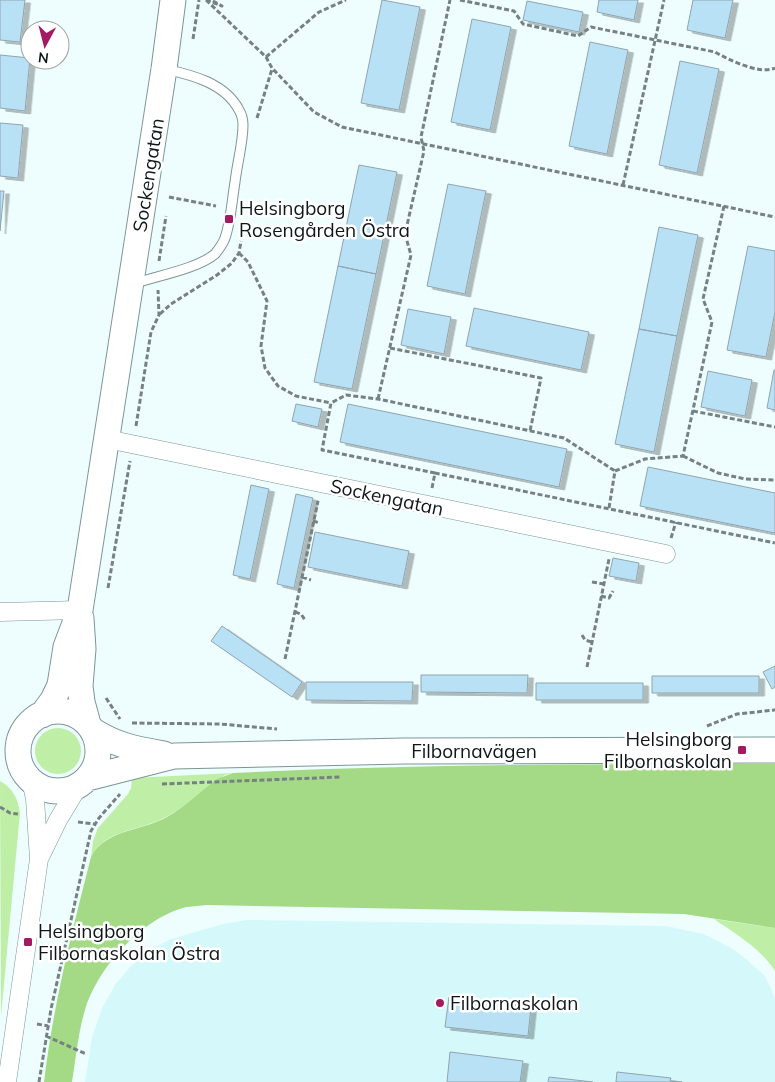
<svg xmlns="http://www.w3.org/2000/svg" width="775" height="1082" viewBox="0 0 775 1082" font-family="Mulish,sans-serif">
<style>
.built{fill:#d5f9fa}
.green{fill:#bfefa6}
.forest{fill:#a4da86}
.building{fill:#b9e1f5;stroke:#90a4af;filter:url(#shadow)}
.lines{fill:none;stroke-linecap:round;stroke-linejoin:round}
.lane-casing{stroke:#7d9596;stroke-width:11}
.street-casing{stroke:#7d9596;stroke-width:19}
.secondary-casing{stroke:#7d9596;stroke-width:27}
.path{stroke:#758182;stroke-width:3;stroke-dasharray:5 2.5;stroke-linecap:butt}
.lane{stroke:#fff;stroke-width:9}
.street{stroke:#fff;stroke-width:18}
.secondary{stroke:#fff;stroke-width:25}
.poi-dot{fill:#a41a62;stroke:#fff;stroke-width:2}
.labels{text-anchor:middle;stroke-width:5;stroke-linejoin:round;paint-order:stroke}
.street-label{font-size:19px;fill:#0e1718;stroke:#fff}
.poi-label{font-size:19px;fill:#0e1718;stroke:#fff;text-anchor:start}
</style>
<defs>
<filter id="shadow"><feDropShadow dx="5.5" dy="3" stdDeviation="0" flood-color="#0004"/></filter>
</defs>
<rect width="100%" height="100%" fill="#eefefe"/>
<path class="built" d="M247,920L666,926L704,934L733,949L746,959L765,976L771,988L775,999V1082H85L92,1037L102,1008L115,985L130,967L151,949L171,939L223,924Z"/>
<path class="green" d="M35 751a23 23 0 1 1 46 0a23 23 0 1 1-46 0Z
M233,773L225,775C206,788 188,805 168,816C143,831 105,828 91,857L93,841L98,828L128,794L131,788L132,778Z
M0,781C13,788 18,799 20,813L1,1016Z
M714,919L775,928V971C760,948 736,934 714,919Z"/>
<path class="forest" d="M775,764V928L684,914L207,905C200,906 194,906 187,907C143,917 98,967 85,1010C78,1033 76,1058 72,1082H44C53,1006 72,931 91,857C105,829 143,831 167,817C185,807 201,791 217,779L233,773C414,764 594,764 775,764Z"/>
<path class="building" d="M0,0H25L20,42L0,40Z
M382,0L420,7L399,110L361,103Z
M599,0H638L634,20L597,12Z
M693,0H733L725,38L687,30Z
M527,1L583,12L579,32L523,20Z
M472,19L511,27L490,130L451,122Z
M590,42L628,50L607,154L569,146Z
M0,55L30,58L25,111L0,108Z
M680,61L719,69L697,173L659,165Z
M0,123L23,125L18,178L0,176Z
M359,165L397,172L376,274L338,266Z
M448,184L486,191L465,294L427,286Z
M0,191H4L0,231Z
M659,227L698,235L677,336L639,329Z
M748,246L775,251V312L766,357L727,350Z
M338,266L376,274L352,389L314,382Z
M474,308L589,332L581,370L466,346Z
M408,309L451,317L444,354L401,345Z
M639,329L677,336L654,452L615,444Z
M774,370H775V410L767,408Z
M708,371L752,380L745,416L701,407Z
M296,404L322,409L318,427L292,421Z
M348,404L567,449L559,487L340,442Z
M648,467L775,493V533L640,506Z
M251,485L269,489L250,579L233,575Z
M296,494L313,498L294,588L277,584Z
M315,532L409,551L402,586L308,567Z
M613,558L639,563L636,581L609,576Z
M222,626L302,682L292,697L211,641Z
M775,666V687L772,689L763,672Z
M421,675H528L527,693L421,692Z
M652,676H759V693H652Z
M306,682H413L412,701L306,700Z
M536,683H643V700H536Z
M449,997L531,1007L528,1036L445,1027Z
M450,1052L523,1061L520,1082H447Z
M617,1072L671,1078L670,1081L682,1082H616Z
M549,1077L593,1082H548Z"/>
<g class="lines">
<defs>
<path id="lane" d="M133,284C156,276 197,269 215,254C219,249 223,244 225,238C231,221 232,200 235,182C237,164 243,143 243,125C243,120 242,115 239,110C225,83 192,75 165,69"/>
<path id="street" d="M107,439L666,554
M0,612L80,610
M40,857L58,820L79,785
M7,1082L39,859L35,799L31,780"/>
<path id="secondary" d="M81,618L83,649L80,686L82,702L88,724
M18 751a40 40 0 1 1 80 0a40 40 0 1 1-80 0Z
M42,715L53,700L60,685L66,647L80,610L164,69L173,0
M92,730C117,746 136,749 164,754
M88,778L174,756L404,751L775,750"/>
</defs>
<use href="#lane" class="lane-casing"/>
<use href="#street" class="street-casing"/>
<use href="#secondary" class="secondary-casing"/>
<path class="path" d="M206,0L266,57L272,68L314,112L342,127L775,217
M206,0L222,6L211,0
M460,0L514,11L523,24L578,36L591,27L715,52C729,60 760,75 775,68
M193,39L199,0
M266,57L319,12L346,0
M257,118L272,69
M623,185L664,0
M169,197L216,206
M239,253L248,262L267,301L261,346L265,368L278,386L296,396L331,403
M159,261L166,216
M160,314L171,304L217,275L232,263L239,253L241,241
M390,348L541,378L530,431
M378,399L411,255L405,234L424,151L421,137L450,0
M693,411L775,427
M136,426L151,332L159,315L158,290
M683,456L718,473L745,479L775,480
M435,473L322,450L331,403L346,395L378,399L564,438L615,471
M432,488L435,473L775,543
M609,508L615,471L645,459L683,456L712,322L703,299L724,206
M313,521L320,523
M671,538L676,522
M302,577L311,580
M592,582L604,584
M108,588L130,461
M601,596L609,598L613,591
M295,612L301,614L305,620
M582,635L585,640L592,642
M285,659L318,501
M587,667L609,559
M106,698L120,719
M132,723L220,724L277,729
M707,726L737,714L775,710
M162,784L341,777
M0,807L10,813L18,814
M78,822L94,824
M37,1024L48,1026
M46,1036L86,1054
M39,1082L51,1009L91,831L99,818L120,794"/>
<use href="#lane" class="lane"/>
<use href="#street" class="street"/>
<use href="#secondary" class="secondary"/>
</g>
<g class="poi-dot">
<rect x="224" y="214" width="10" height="10" rx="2.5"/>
<rect x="737" y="745" width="10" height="10" rx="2.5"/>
<rect x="23" y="937" width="10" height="10" rx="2.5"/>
<circle cx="440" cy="1003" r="5"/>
</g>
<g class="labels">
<g class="street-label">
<text transform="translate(148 175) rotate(-81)" y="7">Sockengatan</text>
<text transform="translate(387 497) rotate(12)" y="7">Sockengatan</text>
<text x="474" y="758">Filbornavägen</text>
</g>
<g class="poi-label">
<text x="239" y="215">Helsingborg<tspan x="239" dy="22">Rosengården Östra</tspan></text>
<text x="732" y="746" text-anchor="end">Helsingborg<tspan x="732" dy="22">Filbornaskolan</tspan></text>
<text x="38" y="938">Helsingborg<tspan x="38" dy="22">Filbornaskolan Östra</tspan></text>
<text x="450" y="1010">Filbornaskolan</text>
</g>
</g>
<g transform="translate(45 45) rotate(187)"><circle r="24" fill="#ffffff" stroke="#9fa2a3"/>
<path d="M0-4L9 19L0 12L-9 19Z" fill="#a41a62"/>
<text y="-8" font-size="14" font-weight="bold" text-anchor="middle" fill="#0e1718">N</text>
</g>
</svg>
